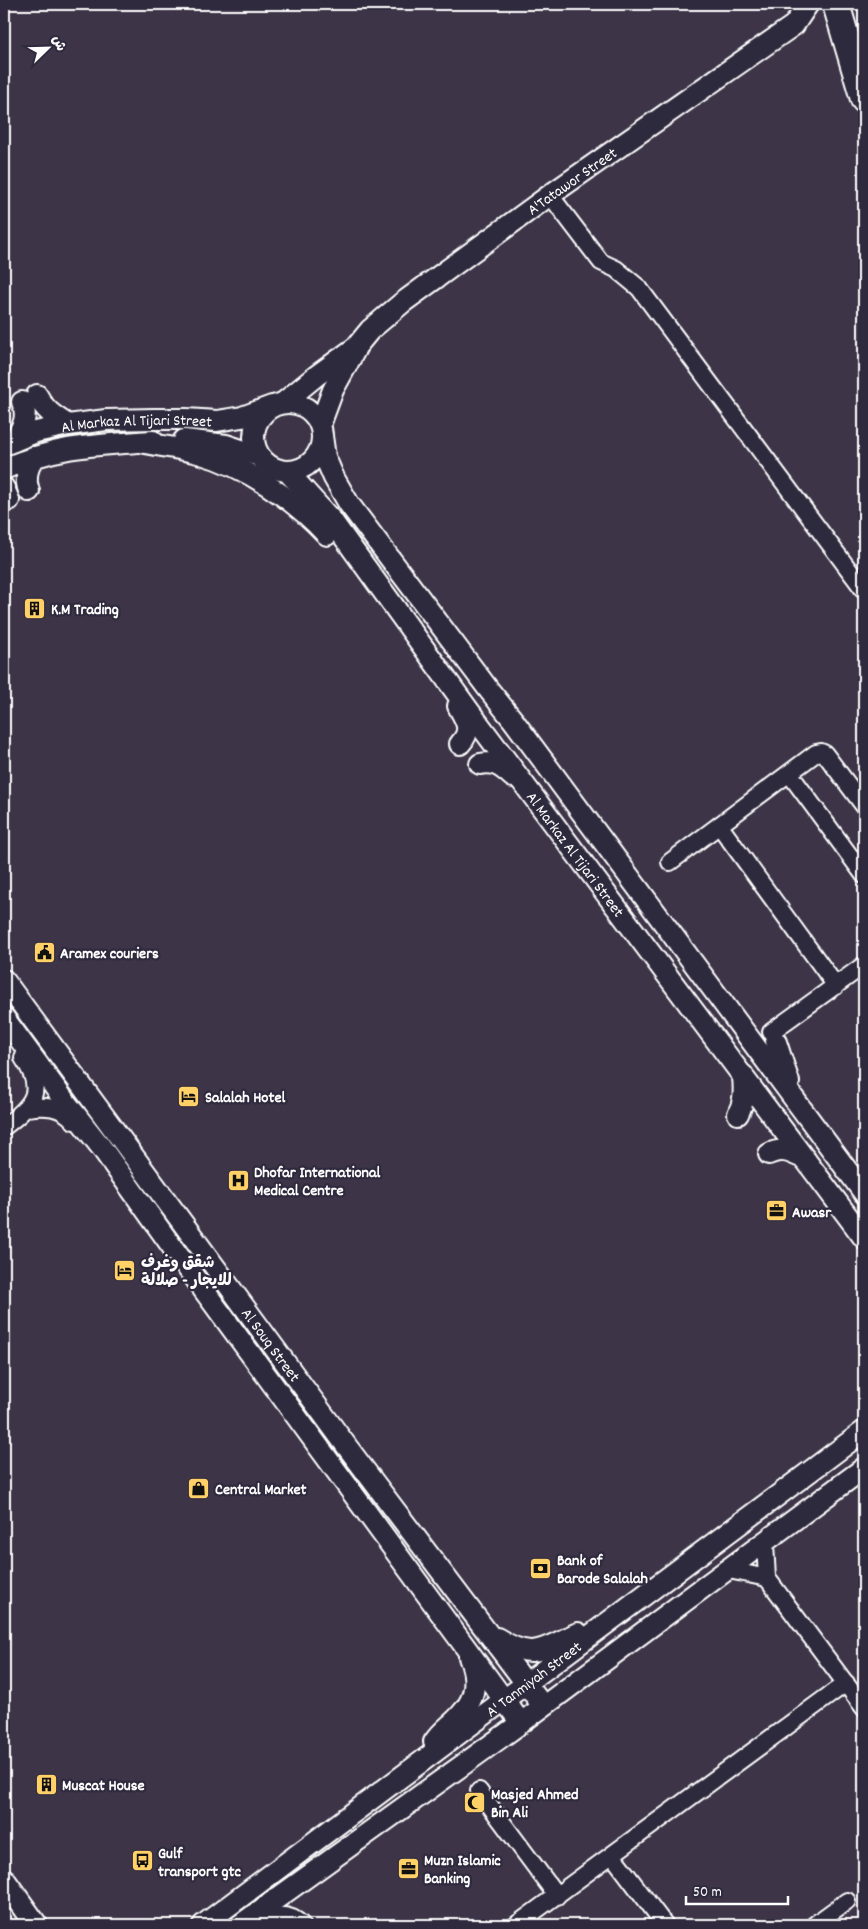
<svg xmlns="http://www.w3.org/2000/svg" width="868" height="1929" viewBox="0 0 868 1929" font-family="Dekko,'Playpen Sans Arabic',sans-serif">
<style>
.lines{fill:none;stroke-linecap:round;stroke-linejoin:round}
.minor-casing{stroke:#fff;stroke-width:20}
.tertiary-casing{stroke:#fff;stroke-width:24}
.secondary-casing{stroke:#fff;stroke-width:26}
.trunk-casing{stroke:#fff;stroke-width:30}
.minor{stroke:#2f2a3d;stroke-width:16}
.tertiary{stroke:#2f2a3d;stroke-width:20}
.secondary{stroke:#2f2a3d;stroke-width:22}
.trunk{stroke:#2f2a3d;stroke-width:26}
.labels{text-anchor:middle;stroke-width:4.5;stroke-linejoin:round;paint-order:stroke}
.street-label{font-size:16px;fill:#fff;stroke:#2f2a3d}
.poi-label{font-size:16px;font-weight:bold;fill:#fff;stroke:#2f2a3d;text-anchor:start}
</style>
<rect width="100%" height="100%" fill="#3d3448"/>
<filter id="ink" filterUnits="userSpaceOnUse"><feTurbulence type="fractalNoise" baseFrequency=".02" numOctaves="2"/><feDisplacementMap in="SourceGraphic" scale="10" xChannelSelector="R" yChannelSelector="G"/><feConvolveMatrix kernelMatrix="1 2 1 2 8 2 1 2 1" color-interpolation-filters="sRGB"/></filter>
<g filter="url(#ink)">
<g class="lines">
<defs>
<path id="minor" d="M550,195L601,262L616,269L639,288L864,590
M789,773L864,875
M719,825L836,986
M670,862L816,753L821,752L825,754L864,806
M771,1032L864,965
M27,1108C45,1105 62,1106 74,1121
M4,1127C33,1104 46,1092 23,1058
M765,1543L767,1578L864,1708
M729,1570L767,1578
M479,1791L557,1896
M612,1855L665,1925
M250,1925C268,1918 285,1908 302,1925
M516,1925L846,1683
M814,1925L847,1901"/>
<g id="tertiary">
<path d="M37,395C44,410 54,416 68,425"/>
<circle cx="288" cy="437" r="34"/>
<path id="s1" d="M283,403L316,376L356,347L370,330L402,303L550,195L794,25L808,4"/>
<path d="M320,425L333,390L355,350"/>
<path d="M322,436L325,457L334,478L349,504L489,690L513,720L864,1193"/>
<path d="M184,440L226,445L259,456"/>
<path d="M14,441C22,428 29,418 22,402"/>
<path d="M141,442C159,446 179,448 198,453C245,466 294,499 327,535"/>
<path id="s2" d="M4,445L36,432L68,425L106,420L154,419H186L217,421L242,417L272,406"/>
<path d="M4,469C58,445 96,445 153,441"/>
<path id="s3" d="M287,471L333,522L470,712L864,1238"/>
<path d="M4,488L9,500"/>
<path d="M29,491C24,478 28,469 33,457"/>
<path d="M458,706C466,721 473,730 460,744"/>
<path d="M480,764C495,761 502,767 513,777"/>
<path id="s4" d="M4,980L348,1448L543,1706"/>
<path d="M4,1018L64,1100L101,1147L178,1255L521,1723"/>
<path d="M776,1042L789,1082"/>
<path d="M738,1114C745,1101 744,1090 743,1075"/>
<path d="M769,1154C782,1147 792,1153 805,1159"/>
<path d="M497,1638C534,1662 543,1648 578,1633"/>
<path d="M434,1742C442,1730 453,1724 462,1713C477,1697 477,1676 469,1657"/>
<path id="s5" d="M203,1925L864,1431"/>
<path d="M240,1925L521,1723L864,1468"/>
</g>
<path id="secondary" d="M4,1880L36,1925"/>
<path id="trunk" d="M836,4L864,99"/>
</defs>
<use href="#minor" class="minor-casing"/>
<use href="#tertiary" class="tertiary-casing"/>
<use href="#secondary" class="secondary-casing"/>
<use href="#trunk" class="trunk-casing"/>
<use href="#minor" class="minor"/>
<use href="#tertiary" class="tertiary"/>
<use href="#secondary" class="secondary"/>
<use href="#trunk" class="trunk"/>
</g>
</g>
<defs>
<symbol id="building-square" viewBox="-11 -11 22 22"><rect x="-9" y="-9" width="18" height="18" rx="4" fill="#ffd166" stroke="#2f2a3d"/><path d="M-4-6H4V6H1V3H-1V6H-4ZM-2.5-4.3h1.7v1.8h-1.7ZM.8-4.3h1.7v1.8H.8ZM-2.5-1h1.7V.8h-1.7ZM.8-1h1.7V.8H.8Z" fill="#111"/></symbol>
<symbol id="civic-square" viewBox="-11 -11 22 22"><rect x="-9" y="-9" width="18" height="18" rx="4" fill="#ffd166" stroke="#2f2a3d"/><path d="M-.6-6.5H3V-4.5H.6V-3L4-1V1h2V6H-6V1h2V-1L-.6-3ZM-1.2 2.5V6h2.4V2.5Z" fill="#111"/></symbol>
<symbol id="hotel-square" viewBox="-11 -11 22 22"><rect x="-9" y="-9" width="18" height="18" rx="4" fill="#ffd166" stroke="#2f2a3d"/><path d="M-6-4.5h1.5V1H6V5H4.5V3h-9V5H-6ZM-4 0a1.8 1.8 0 1 1 3.6 0ZM.5 0V-2.5h3Q6-2.5 6 0Z" fill="#111"/></symbol>
<symbol id="hospital-square" viewBox="-11 -11 22 22"><rect x="-9" y="-9" width="18" height="18" rx="4" fill="#ffd166" stroke="#2f2a3d"/><path d="M-5-5h3v3.5h4V-5h3V5h-3V1.5h-4V5h-3Z" fill="#111"/></symbol>
<symbol id="office-square" viewBox="-11 -11 22 22"><rect x="-9" y="-9" width="18" height="18" rx="4" fill="#ffd166" stroke="#2f2a3d"/><path d="M-6-3h4V-5.5h4V-3h4V5H-6ZM-1-4.5V-3h2v-1.5ZM-6 0V1H6V0Z" fill="#111"/></symbol>
<symbol id="shop-square" viewBox="-11 -11 22 22"><rect x="-9" y="-9" width="18" height="18" rx="4" fill="#ffd166" stroke="#2f2a3d"/><path d="M-5-2.5h2.3a2.7 3.5 0 0 1 5.4 0H5L5.5 6h-11ZM-1.5-2.5h3a1.5 2.3 0 0 0-3 0Z" fill="#111"/></symbol>
<symbol id="bank-square" viewBox="-11 -11 22 22"><rect x="-9" y="-9" width="18" height="18" rx="4" fill="#ffd166" stroke="#2f2a3d"/><path d="M-6-4H6V4H-6ZM0-2.3a2.3 2.3 0 1 0 0 4.6a2.3 2.3 0 1 0 0-4.6Z" fill="#111"/></symbol>
<symbol id="mosque-square" viewBox="-11 -11 22 22"><rect x="-9" y="-9" width="18" height="18" rx="4" fill="#ffd166" stroke="#2f2a3d"/><path d="M3.5-4.9A6 6 0 1 0 3.5 4.9A5 5 0 1 1 3.5-4.9Z" fill="#111"/></symbol>
<symbol id="bus-square" viewBox="-11 -11 22 22"><rect x="-9" y="-9" width="18" height="18" rx="4" fill="#ffd166" stroke="#2f2a3d"/><path d="M-5-6H5V4H4V6H2V4H-2V6H-4V4H-5ZM-3.5-4V0h7V-4ZM-3.5 1.2v1.5H-2V1.2ZM2 1.2v1.5H3.5V1.2Z" fill="#111"/></symbol>
</defs>
<g fill-rule="evenodd">
<use href="#building-square" x="22" y="596" width="25" height="25"/>
<use href="#civic-square" x="32" y="940" width="25" height="25"/>
<use href="#hotel-square" x="176" y="1084" width="25" height="25"/>
<use href="#hospital-square" x="226" y="1168" width="25" height="25"/>
<use href="#office-square" x="764" y="1198" width="25" height="25"/>
<use href="#hotel-square" x="112" y="1258" width="25" height="25"/>
<use href="#shop-square" x="186" y="1476" width="25" height="25"/>
<use href="#bank-square" x="528" y="1556" width="25" height="25"/>
<use href="#building-square" x="34" y="1772" width="25" height="25"/>
<use href="#mosque-square" x="462" y="1790" width="25" height="25"/>
<use href="#bus-square" x="130" y="1848" width="25" height="25"/>
<use href="#office-square" x="396" y="1856" width="25" height="25"/>
</g>
<g class="labels">
<g class="street-label">
<text dy="6" stroke="none"><textPath href="#s1" startOffset="365">A'Tatawor Street</textPath></text>
<text dy="6" stroke="none"><textPath href="#s2" startOffset="136">Al Markaz Al Tijari Street</textPath></text>
<text dy="6" stroke="none"><textPath href="#s3" startOffset="480">Al Markaz Al Tijari Street</textPath></text>
<text dy="6" stroke="none"><textPath href="#s4" startOffset="452">Al Souq Street</textPath></text>
<text dy="6" stroke="none"><textPath href="#s5" startOffset="412">A' Tanmiyah Street</textPath></text>
</g>
<g class="poi-label">
<text x="51" y="614">K.M Trading</text>
<text x="60" y="958">Aramex couriers</text>
<text x="205" y="1102">Salalah Hotel</text>
<text x="254" y="1177">Dhofar International<tspan x="254" dy="18">Medical Centre</tspan></text>
<text x="792" y="1217">Awasr</text>
<text x="141" y="1267">شقق وغرف<tspan x="141" dy="18">للايجار - صلالة</tspan></text>
<text x="215" y="1494">Central Market</text>
<text x="557" y="1565">Bank of<tspan x="557" dy="18">Barode Salalah</tspan></text>
<text x="62" y="1790">Muscat House</text>
<text x="491" y="1799">Masjed Ahmed<tspan x="491" dy="18">Bin Ali</tspan></text>
<text x="158" y="1858">Gulf<tspan x="158" dy="18">transport gtc</tspan></text>
<text x="424" y="1865">Muzn Islamic<tspan x="424" dy="18">Banking</tspan></text>
</g>
</g>
<rect width="868" height="1929" fill="none" stroke="#2f2a3d" stroke-width="20"/>
<rect x="10" y="10" width="848" height="1909" fill="none" stroke="#fff" stroke-width="2" filter="url(#ink)"/>
<g transform="translate(48 48) rotate(67)" stroke="#2f2a3d" stroke-width="4" paint-order="stroke">
<path d="M0-4L9 19L0 12L-9 19Z" fill="#ffffff"/>
<text y="-8" font-size="14" font-weight="bold" text-anchor="middle" fill="#ffffff">ش</text>
</g>
<path d="M686 1896v8h102v-8" fill="none" stroke="#ffffff" stroke-width="2.5"/>
<text x="693" y="1896" font-size="15" fill="#ffffff" stroke="#2f2a3d" stroke-width="4" paint-order="stroke">50 m</text>
</svg>
